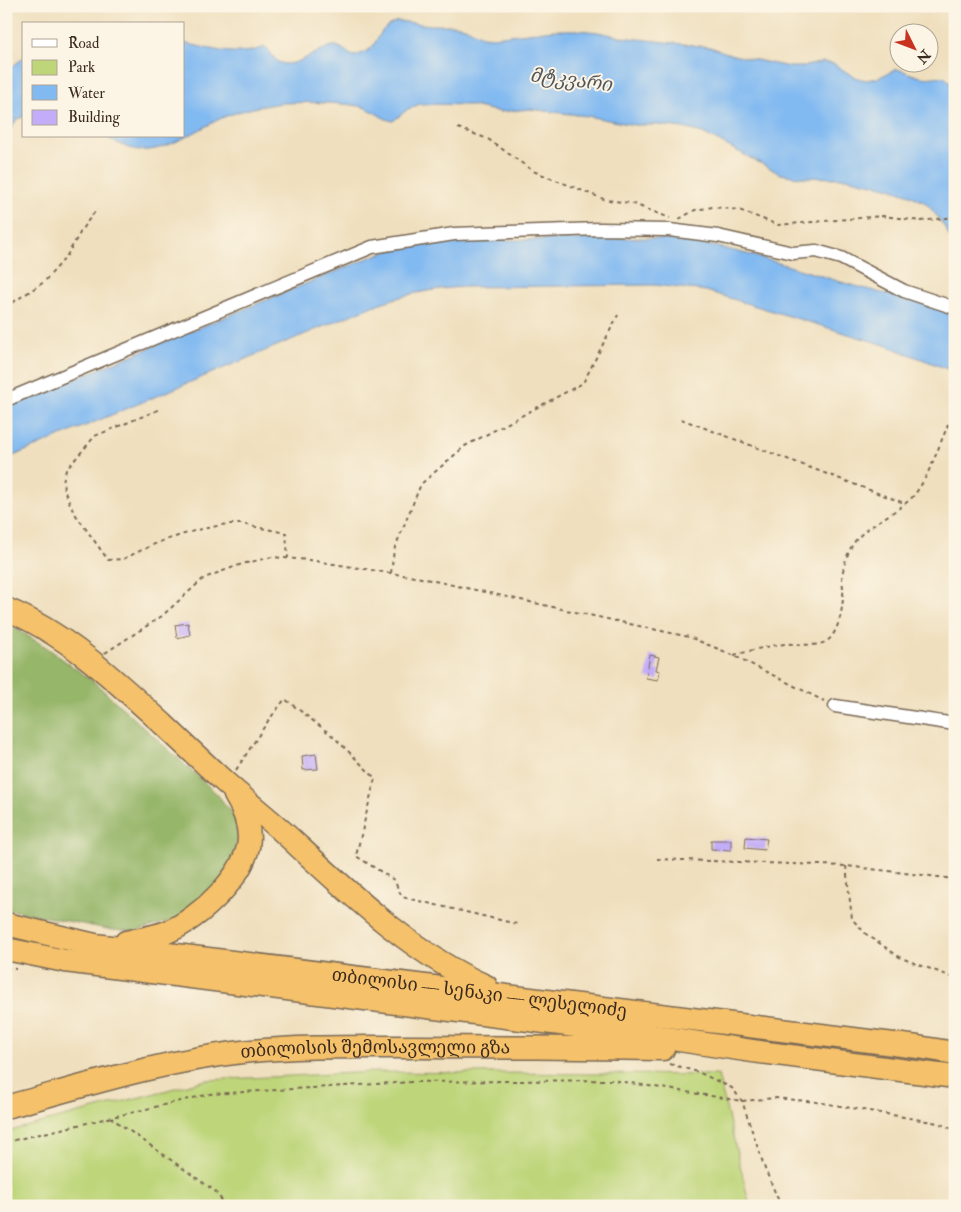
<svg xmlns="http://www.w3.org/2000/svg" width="961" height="1212" viewBox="0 0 961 1212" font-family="'IM FELL Double Pica','Noto Serif Georgian',serif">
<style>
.green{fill:#bed579;stroke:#7c804c}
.forest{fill:#96b669;stroke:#687044}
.water{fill:#81b9f1;stroke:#5e7288}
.building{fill:#c3acf8}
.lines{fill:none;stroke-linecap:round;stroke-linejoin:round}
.street-casing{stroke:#7a6956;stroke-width:15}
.highway-casing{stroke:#7a6956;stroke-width:25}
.path{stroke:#7a6956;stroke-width:2;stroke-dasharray:4 4;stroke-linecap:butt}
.street{stroke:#fff;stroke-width:12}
.highway{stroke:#f5c16b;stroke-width:22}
.labels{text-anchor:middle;stroke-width:4;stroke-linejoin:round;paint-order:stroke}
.street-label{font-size:18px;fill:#3b2a1e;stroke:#fcf5e5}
.water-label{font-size:19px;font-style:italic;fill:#50555d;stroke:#fcf5e5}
</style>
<rect width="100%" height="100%" fill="#fcf5e5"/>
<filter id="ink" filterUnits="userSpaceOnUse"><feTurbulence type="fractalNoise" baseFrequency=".02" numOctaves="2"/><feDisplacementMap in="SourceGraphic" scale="10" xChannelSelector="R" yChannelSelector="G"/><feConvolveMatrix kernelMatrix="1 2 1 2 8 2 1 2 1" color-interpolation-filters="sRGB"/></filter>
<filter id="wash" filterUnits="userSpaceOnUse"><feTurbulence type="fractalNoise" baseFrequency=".0096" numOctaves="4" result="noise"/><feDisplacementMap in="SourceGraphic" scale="20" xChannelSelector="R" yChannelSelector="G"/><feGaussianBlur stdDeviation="1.12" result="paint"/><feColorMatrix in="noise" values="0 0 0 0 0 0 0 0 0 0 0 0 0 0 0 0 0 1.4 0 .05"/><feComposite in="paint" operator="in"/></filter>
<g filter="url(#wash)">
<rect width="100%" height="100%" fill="#efdfbe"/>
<path class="green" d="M375,1072L718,1075L750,1206H6V1132L206,1080Z"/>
<path class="forest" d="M6,623L46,647L95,683L217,794L234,816L238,835L234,858L221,881L184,917L137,931L113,930L6,909Z"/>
<path class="water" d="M397,21L431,25H455L465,27L482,36L493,37L554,30H577L598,32L621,37L710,47L733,55L789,67H802L823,62L834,64L854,77L866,80L877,78L897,69C905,71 912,75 921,77C938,80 944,68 955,91V250L947,231L937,216L926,203L910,195L887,187L846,178L799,177L781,174L703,133L683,128L660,125H634L587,116L529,109L500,112L468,105L430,104H420L408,109L393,121C382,119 376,112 366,108C350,102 301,102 283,103C264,105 241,110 224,117C201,127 166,153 140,150C127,149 115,142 104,136H184V43C212,49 237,58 265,47C272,51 273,61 281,63C297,69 324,44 336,46C342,47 347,53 353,56C378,51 372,41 386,27C389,25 393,23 397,21Z
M24,57V117L17,119L6,137V74L8,70Z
M642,238C711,239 775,262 841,282C879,293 917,301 955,312V372L888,346L706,291L655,285L463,287C430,289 401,295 370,307L6,459V407L376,255L401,247L453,241Z"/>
<g id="blocks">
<path class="building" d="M188,623L190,635L177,638L175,625Z
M650,655L659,657L656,670L660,671L658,680L646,678Z
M316,754L318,769L303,770L302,756Z
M746,837L767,839L765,850L745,848Z
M711,840H731V850L711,849Z"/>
</g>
</g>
<g filter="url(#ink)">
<use href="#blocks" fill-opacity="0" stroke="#7a6956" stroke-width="1"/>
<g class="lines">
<defs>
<path id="street" d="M6,400L372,247L454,234L600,229L669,230L718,236L793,253L816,251L841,258L904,291L955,308
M835,706L955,724"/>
<g id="highway">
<path d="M6,609C67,634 116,681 164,725C185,745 206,765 227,784C245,800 264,815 282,831C342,886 411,954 486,986"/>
<path id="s1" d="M6,924L95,945L918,1047L955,1053"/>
<path d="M126,942C139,939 154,937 167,932C198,920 249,873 249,838C249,822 243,808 235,795"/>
<path d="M6,949L65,961L639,1034L752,1051L955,1077"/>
<path id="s2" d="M6,1107C84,1086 162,1061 242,1052C297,1046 354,1047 409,1047C494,1047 578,1048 663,1049"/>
</g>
</defs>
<use href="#street" class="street-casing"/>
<use href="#highway" class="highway-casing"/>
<path class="path" d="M458,128L488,139L533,171L606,200L631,203L670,218
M679,219L695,210L713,207L739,210L778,225L883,216L921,221L955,217
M6,307L44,282L66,257L84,226L97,209
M158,410L95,436L66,470L63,481L64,490L73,511L108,560L123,559L159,542L197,530L227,524H241L286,533L288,558
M681,419L904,503
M391,573L394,550L421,484L465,446L583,383L618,315
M105,653L162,616L204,578L242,564L272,557L309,560L421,578L689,637L733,655L824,701
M734,655C751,651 769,645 786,644C800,643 815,648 827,641C840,632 844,602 843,588C843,585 842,583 842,580C842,573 845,561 848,554C859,524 896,517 915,494C930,474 938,448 948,425L952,419H955
M236,770L268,721L285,699L334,737L375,778L356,856L394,880L402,897L517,924
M657,859L846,866L955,879
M846,866L852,919L866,934L901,958L955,978
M6,968L16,969
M670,1064L698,1072L732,1088L742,1101L765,1169L781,1206
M110,1117L215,1191L226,1206
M6,1142L210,1094L411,1082L612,1080L742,1101L775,1098L817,1102L938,1123L955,1130"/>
<use href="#street" class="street"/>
<use href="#highway" class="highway"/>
</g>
</g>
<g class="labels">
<g class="street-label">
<text dy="6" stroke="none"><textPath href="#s1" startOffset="479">თბილისი — სენაკი — ლესელიძე</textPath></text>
<text dy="6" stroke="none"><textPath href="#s2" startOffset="376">თბილისის შემოსავლელი გზა</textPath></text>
</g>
<g class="water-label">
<text transform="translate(571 79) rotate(7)" y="7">მტკვარი</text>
</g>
</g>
<rect width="961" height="1212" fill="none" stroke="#fcf5e5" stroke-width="25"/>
<rect x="22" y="22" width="162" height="115" fill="#fcf5e5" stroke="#afa495"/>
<rect x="32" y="39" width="25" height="8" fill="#ffffff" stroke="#afa495"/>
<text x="68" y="48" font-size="15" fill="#3b2a1e">Road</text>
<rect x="32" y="60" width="25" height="15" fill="#bed579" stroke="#afa495"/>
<text x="68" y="72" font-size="15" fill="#3b2a1e">Park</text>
<rect x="32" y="85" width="25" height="15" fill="#81b9f1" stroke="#afa495"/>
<text x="68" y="98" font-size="15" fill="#3b2a1e">Water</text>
<rect x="32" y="110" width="25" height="15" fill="#c3acf8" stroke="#afa495"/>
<text x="68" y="122" font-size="15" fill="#3b2a1e">Building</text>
<g transform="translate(914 48) rotate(132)"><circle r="24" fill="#fcf5e5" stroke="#afa495"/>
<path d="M0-4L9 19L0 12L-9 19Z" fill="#c8321e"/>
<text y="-8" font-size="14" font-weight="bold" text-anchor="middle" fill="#3b2a1e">N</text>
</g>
</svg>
